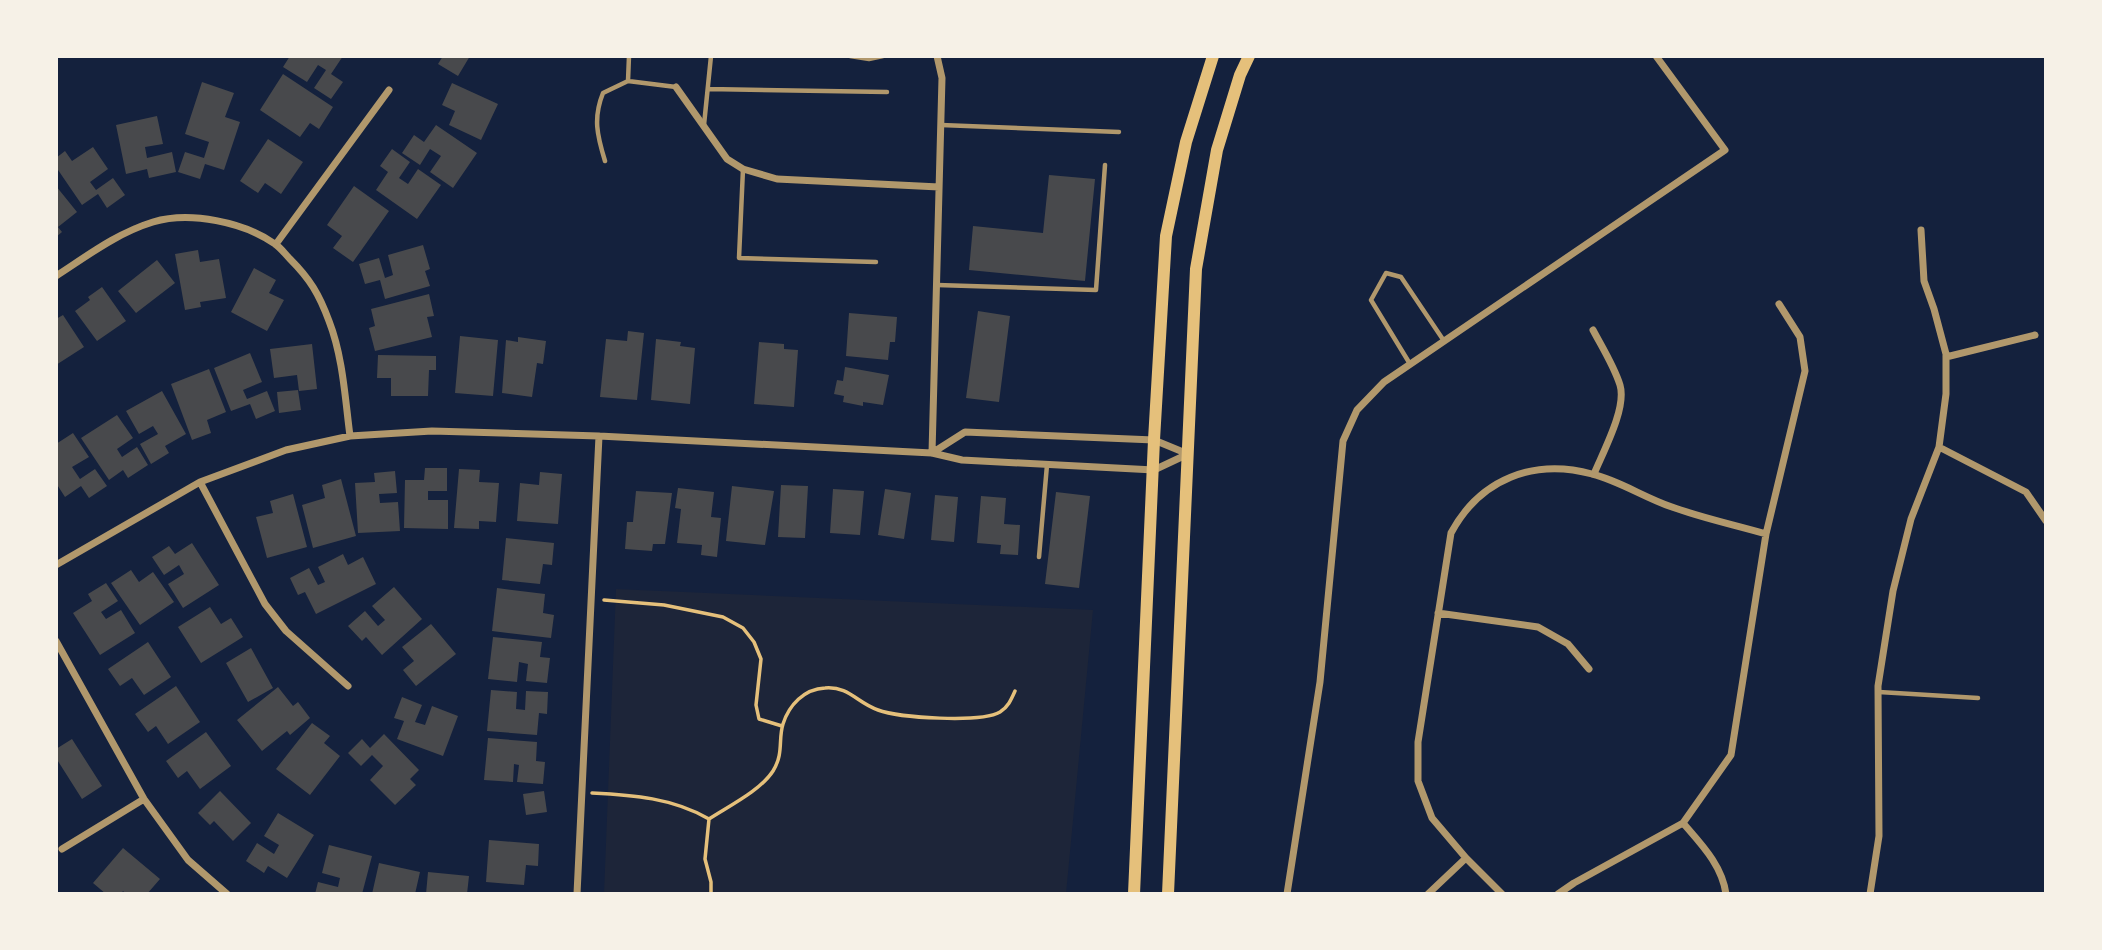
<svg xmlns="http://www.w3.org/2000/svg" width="2102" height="950" viewBox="0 0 2102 950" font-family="'Exo 2',sans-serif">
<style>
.green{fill:#1d2539}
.building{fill:#48494c}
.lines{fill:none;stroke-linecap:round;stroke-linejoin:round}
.path{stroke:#e5c07b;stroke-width:3.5}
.service{stroke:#b1986c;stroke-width:4.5}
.minor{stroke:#b1986c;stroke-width:7}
.secondary{stroke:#e5c07b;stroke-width:12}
</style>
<rect width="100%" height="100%" fill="#14213d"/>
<path class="green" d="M616,589L1093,610L1066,894H604Z"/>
<path class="building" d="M290,56H343L331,74L343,82L331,99L314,88L326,70L318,65L307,82L283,67Z
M443,56H470L458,76L438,64Z
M283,74L333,107L319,129L310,123L300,137L260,110Z
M202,82L234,93L225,117L240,122L224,170L205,164L200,179L178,172L185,152L204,158L209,142L185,134Z
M452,83L498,104L481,140L449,125L455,111L442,105Z
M157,116L163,144L145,147L147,158L172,152L176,172L149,178L147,169L126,174L116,125Z
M436,125L477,153L453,188L430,172L441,156L430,149L420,165L402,153L414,135L424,142Z
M268,139L303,162L281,194L265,183L258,193L240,181Z
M93,147L108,169L90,182L96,190L113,178L125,195L107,208L98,194L82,205L56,167V158L65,151L72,161Z
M392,149L410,162L399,178L408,184L418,169L441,185L417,219L376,190L388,172L380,166Z
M1049,175L1095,179L1085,281L969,270L973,226L1043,233Z
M56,186L77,212L58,227L62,232L56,237Z
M354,186L389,211L353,262L333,248L342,236L327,225Z
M423,245L430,269L425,271L430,286L385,299L380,280L365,284L359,264L379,258L385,278L393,275L388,255Z
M198,250L200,262L219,259L226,298L200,302L201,307L185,310L175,254Z
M157,260L175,283L136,313L118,291Z
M254,268L276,280L269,293L284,300L267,331L231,312Z
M102,287L126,321L97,341L75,311L90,300L88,297Z
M429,294L434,316L427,317L432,337L375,351L369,328L375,326L371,309Z
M978,311L1010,316L999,402L966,398Z
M849,313L897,317L895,342H890L888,360L846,356Z
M63,315L84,347L56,365V319Z
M628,331L644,333L637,400L600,397L606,339L627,341Z
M460,336L498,340L493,396L455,393Z
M518,337L546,341L543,364L537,363L532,397L502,393L506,340L518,342Z
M656,339L681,342L680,346L695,348L690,404L651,400Z
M759,342L784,344V349L798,350L794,407L754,404Z
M312,344L317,389L299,391L297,375L274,378L270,349Z
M250,353L262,382L243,390L247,399L267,391L275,411L256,419L250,404L231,411L214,368Z
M378,355L436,356V370H429L428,396H391V378H377Z
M845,367L889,375L883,405L863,402V406L843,402L844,396L834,394L837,380L843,381Z
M209,369L226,412L207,420L211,433L192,440L171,384Z
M298,390L301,410L279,413L277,392Z
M162,391L186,434L165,446L169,453L151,464L140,444L158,434L153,426L139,434L126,411Z
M117,415L133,438L117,449L122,457L137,447L148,465L128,478L123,470L109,480L81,438Z
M73,433L89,457L72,467L80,479L95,469L107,486L89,498L81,486L65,497L56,483V444Z
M425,468H447V491H428V500H448V529L404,528L405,480H424Z
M459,469L480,470L479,482L499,483L496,522L479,521V529L454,528Z
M395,471L397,493L379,494L380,503L398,502L400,531L358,533L355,483L375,482L374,473Z
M540,472L562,474L558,524L517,521L520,483L539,485Z
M341,479L356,536L313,548L302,505L325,498L322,485Z
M781,485L808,486L805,538L778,537Z
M732,486L774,491L765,545L726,541Z
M678,488L714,492L711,517L721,518L717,557L701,555L702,545L677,543L681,509L675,508Z
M833,489L864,491L860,535L830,533Z
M885,489L911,493L904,539L878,535Z
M636,491L672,493L665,544H653L652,551L625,549L627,522H633Z
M1056,492L1090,496L1079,588L1045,584Z
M293,494L307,547L267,558L256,517L273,513L270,501Z
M935,495L958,497L954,542L931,540Z
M981,496L1006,498L1004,524L1020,525L1018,555L1000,554L1001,545L977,543Z
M506,538L554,543L552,565L543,564L540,584L502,580Z
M192,543L219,585L183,608L168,584L184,574L179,565L164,575L152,557L169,546L175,554Z
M343,554L348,565L363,557L376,584L316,614L305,592L298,595L290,578L309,568L318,585L325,582L318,567Z
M131,570L139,582L153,572L174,602L140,625L111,583Z
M106,583L118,601L101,612L106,619L121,610L135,633L100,655L73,613L92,601L88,594Z
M394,587L422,619L382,655L366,637L362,641L348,626L365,611L378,626L385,620L372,606Z
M497,588L545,594L543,613L554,615L551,638L492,631Z
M210,607L221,624L231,618L243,637L201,663L178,627Z
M431,624L456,654L416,686L403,670L414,661L402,647Z
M493,637L542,642L540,657L550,658L547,683L526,681L528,664L519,662L517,682L488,679Z
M148,642L171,677L144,695L132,678L120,686L108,669Z
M251,648L273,688L248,702L226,663Z
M176,686L200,722L168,744L156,726L148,732L135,714Z
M278,687L293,706L298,702L310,718L290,735L287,731L262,751L237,720Z
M491,690L517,692L516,709L525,710L526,691L548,692L547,714L539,713L537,735L487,731Z
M402,697L422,705L415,722L425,725L432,706L458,716L443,756L397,739L404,721L394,718Z
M312,723L330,736L324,743L340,756L310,795L276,769Z
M206,732L231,766L200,789L187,771L178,778L166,761Z
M384,734L419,770L410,779L416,785L395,805L370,780L383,766L372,755L361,766L348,753L362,739L370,748Z
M488,738L537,742L536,761L545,762L543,784L517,782L519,765L514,764L513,782L484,780Z
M72,739L102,786L82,799L56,758V749Z
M220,791L251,823L233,841L214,821L210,825L198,813Z
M544,791L547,812L526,815L523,794Z
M278,813L314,835L287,878L268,866L264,873L246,861L257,843L274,854L279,845L264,836Z
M489,840L539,844L538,866L526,865L524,885L486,882Z
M329,845L372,856L362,894H315L318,882L338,887L340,878L322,873Z
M123,848L160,879L147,894H126L123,891L121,894H106L93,883Z
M379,863L420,872L415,894H372Z
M428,872L469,876L467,894H426Z"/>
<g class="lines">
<path class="path" d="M604,600L664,605L723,617L743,628L754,642L761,659L756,705L759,719L782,726
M592,793C633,795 673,798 709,819C729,806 761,790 773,771C784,753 778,740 783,724C789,705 804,689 825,688C849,686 857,703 878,710C899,718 981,723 1000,712C1008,707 1011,700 1015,691
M709,819L705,859L711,882V894"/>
<path class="service" d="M850,56L869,59L883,56
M628,81L629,56
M708,89L887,92
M704,125L711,56
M941,125L1119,132
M605,161C597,135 593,118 603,93L628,81L676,87
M743,169L739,258L876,262
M937,285L1096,290L1105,165
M1410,364L1371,300L1386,273L1401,277L1444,341
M1039,557L1047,465
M1879,692L1978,698"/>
<path class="minor" d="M676,87L727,159L743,169L777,179L939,187
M276,244L389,90
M56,276C87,256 117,233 153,222C190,211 244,222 275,244C281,248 285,254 290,259C310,279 319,294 329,321C343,357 345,398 350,436
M1593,330C1602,347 1614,366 1620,385C1627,408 1603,452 1594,474
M1946,357L2035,335
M1939,447L2026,492L2046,521
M932,453L942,78L937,56
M932,453L965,432L1154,440L1188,454
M200,482L265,604L286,631L348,686
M56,565L200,482L286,450L350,436L432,431L599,436L932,453L962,460L1154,470L1188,454
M1438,613L1538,627L1568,644L1589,669
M56,641L144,799L188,860L227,894
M1683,823C1701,844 1722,865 1726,894
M62,849L144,799
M577,894L599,436
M1287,894L1320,682L1343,441L1357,410L1384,382L1725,150L1656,56
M1428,894L1466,858
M1502,894L1466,858L1432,818L1418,781V742L1451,533C1480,479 1534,458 1592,474C1620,481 1645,498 1672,507C1702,518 1735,525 1766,534
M1558,894L1574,883L1683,823L1731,755L1766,534L1805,371L1800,337L1779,304
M1870,894L1879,836L1878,686L1893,591L1911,519L1939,447L1946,394V354L1934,309L1924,281L1921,230"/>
<path class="secondary" d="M1134,894L1154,440L1166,236L1186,142L1213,56
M1168,894L1196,269L1217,150L1240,75L1249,56"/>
</g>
<rect width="2102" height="950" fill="none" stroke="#f6f1e7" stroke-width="116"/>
</svg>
